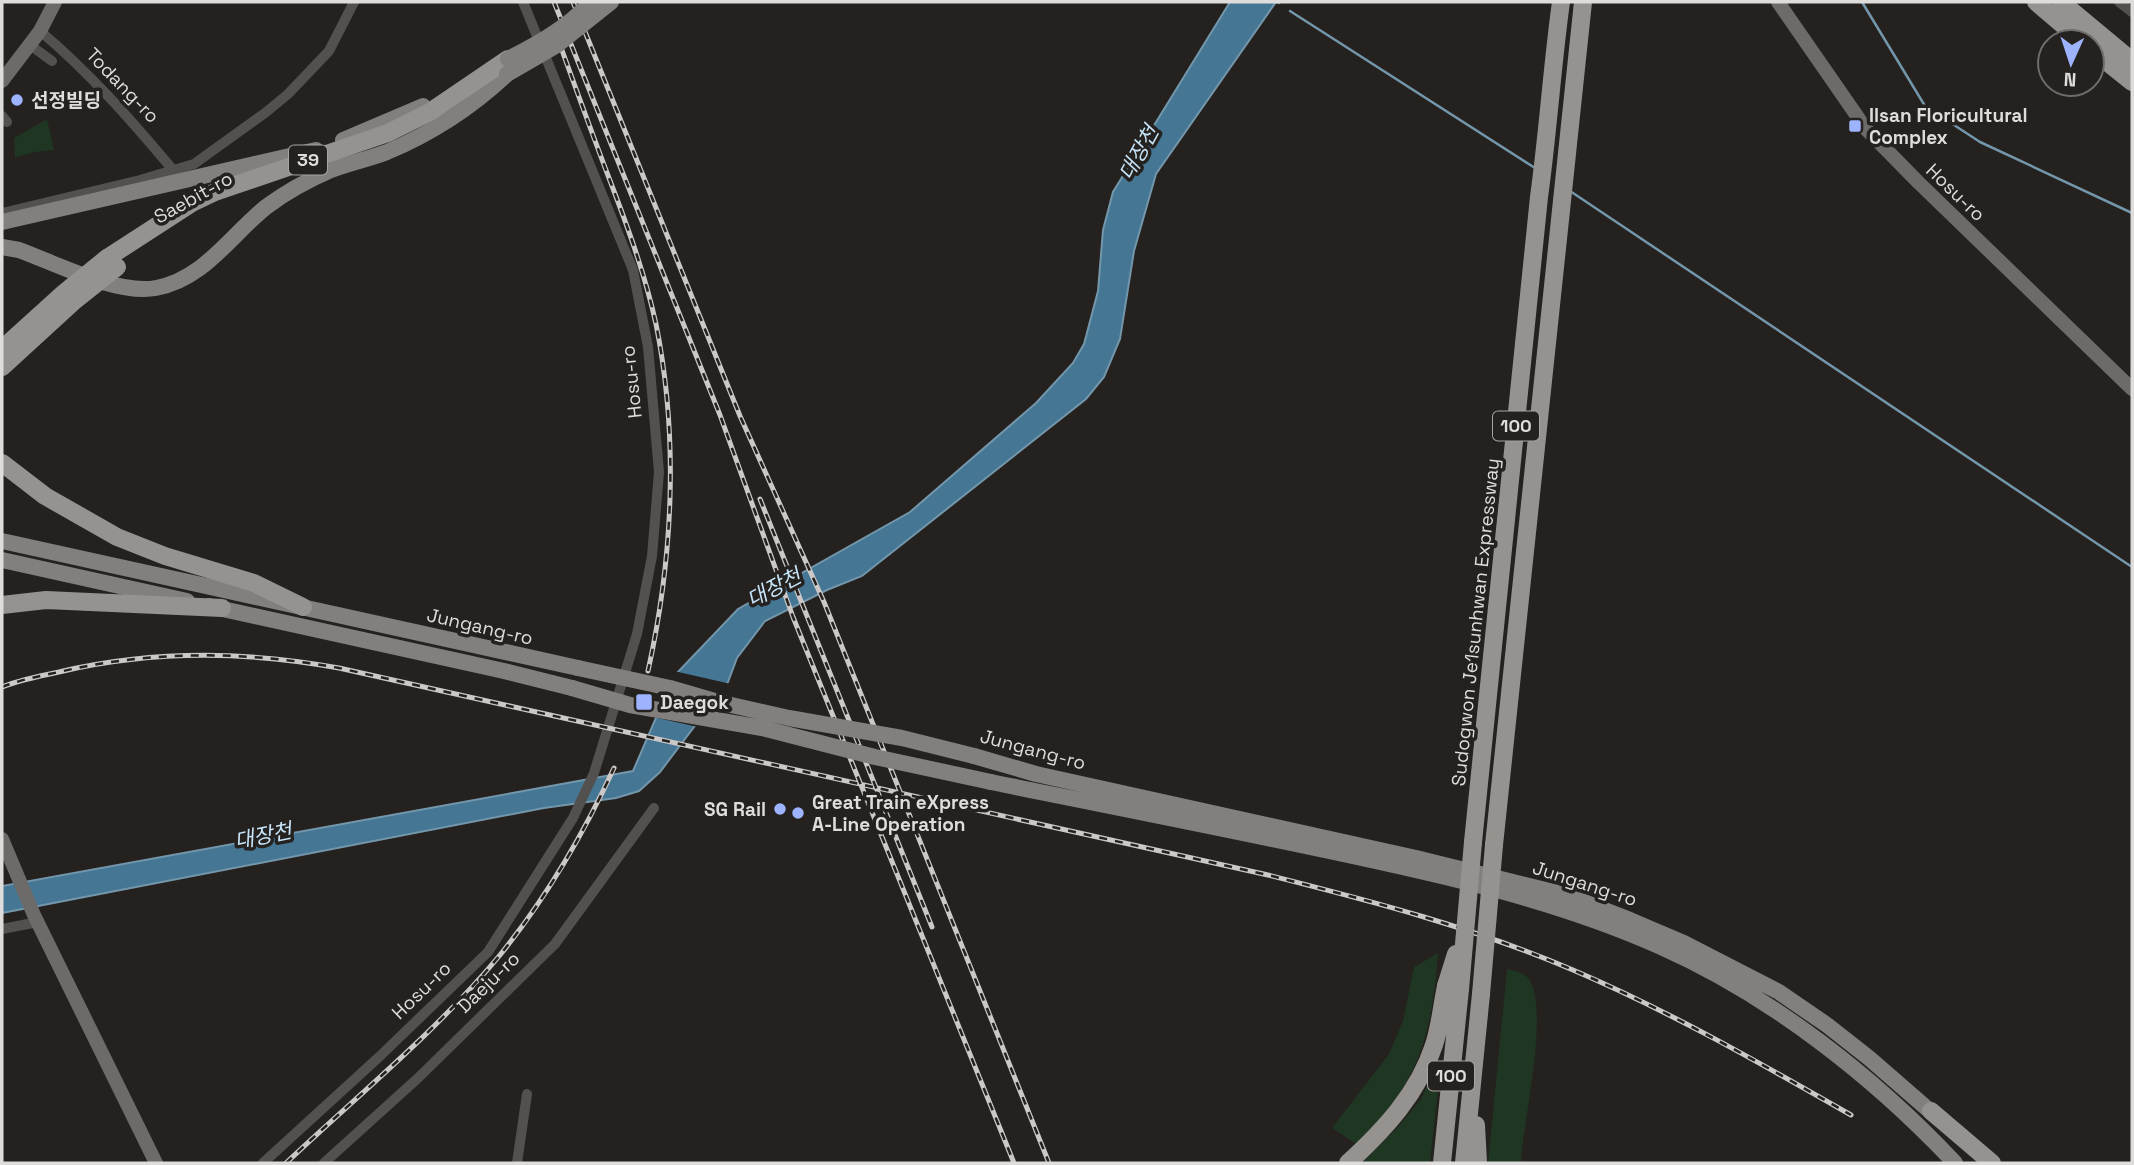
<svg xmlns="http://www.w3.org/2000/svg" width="2134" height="1165" viewBox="0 0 2134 1165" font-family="'Space Grotesk','Noto Sans KR',sans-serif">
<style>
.green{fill:#1f3622}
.water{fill:#457795;stroke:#7396aa;stroke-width:2}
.pier{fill:#24211f}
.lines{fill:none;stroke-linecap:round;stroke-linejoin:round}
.stream{stroke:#7396aa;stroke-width:2.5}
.street{stroke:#525150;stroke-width:10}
.secondary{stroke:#6d6b6a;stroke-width:14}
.primary{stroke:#827f7d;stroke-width:16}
.highway{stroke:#95928f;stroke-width:18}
.rail-casing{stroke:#cbc8c7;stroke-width:5}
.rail{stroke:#24211f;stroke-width:2.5;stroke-dasharray:8;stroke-linecap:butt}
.primary-bridge{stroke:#827f7d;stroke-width:16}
.highway-bridge{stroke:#95928f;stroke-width:18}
.poi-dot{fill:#9eb3fd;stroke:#24211f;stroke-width:2.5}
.labels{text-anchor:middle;stroke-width:7;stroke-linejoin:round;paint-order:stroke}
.shield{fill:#24211f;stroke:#a7a5a3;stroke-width:2}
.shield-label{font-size:18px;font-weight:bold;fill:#dfdddc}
.street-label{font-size:19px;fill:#dfdddc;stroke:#24211f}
.poi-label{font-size:19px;font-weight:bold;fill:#dfdddc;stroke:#24211f;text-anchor:start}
.water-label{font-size:21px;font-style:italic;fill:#c6e4f7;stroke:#24211f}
</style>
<rect width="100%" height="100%" fill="#24211f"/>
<path class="green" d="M47,119L54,150L34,152L15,158L14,138Z
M1438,953C1433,1030 1417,1091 1356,1144L1332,1128L1389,1054L1403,1021L1414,967Z
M1507,969C1516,971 1526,973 1530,981C1549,1014 1523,1122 1521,1163H1488Z
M1438,1061L1440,1071L1430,1163H1362L1399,1126L1421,1099Z"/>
<path class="water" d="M1230,2H1276L1156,174L1134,251L1120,339L1104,377L1086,399L862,576L827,590L765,621L737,658L728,682L660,772L639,791L616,798L544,808L2,913V886L633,771L674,676L738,609L910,512L1036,403L1073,363L1084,344L1098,291L1103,230L1113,192Z"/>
<path class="pier" d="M674,671L731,684L698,727L653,717Z"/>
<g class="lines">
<path class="stream" d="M1277,2L1279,3
M1862,2L1925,106L1980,142L2132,213
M1290,11L1535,168
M1570,191L2132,567"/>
<path class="street" d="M2119,2L2132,12
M40,31C89,72 132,121 173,170
M30,45L52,61
M2,116L7,122
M2,213L140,180L194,164L265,113L288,94L329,51L354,2
M2,929L38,922
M263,1163L379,1057L488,952L573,818L594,773L637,634L652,556L659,472L648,347L633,270L523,2
M324,1163L417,1079L555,944L654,808
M517,1163L527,1094"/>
<path class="secondary" d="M1778,2L1866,129L1918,182L2132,389
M2,81L40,31L55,2
M2,839L34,915L156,1163"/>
<path class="primary" d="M343,140L423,106
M2,222L316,150
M2,247L19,250C57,264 117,295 156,288C204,279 230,236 266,207C286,192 308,180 331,170C349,163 369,159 387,152C432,133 472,107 507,74
M2,541L578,668
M2,560L187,601
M209,606L504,671L572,688
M974,756L1036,774L1416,858L1566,895L1630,920L1684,943L1779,992L1827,1025L1869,1058L1938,1118
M991,782C1104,805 1217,827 1329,851C1442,875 1556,900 1661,947C1771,996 1873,1076 1955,1163"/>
<path class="highway" d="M2036,2L2083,42
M2061,2L2132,61
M2092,50L2132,82
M107,258L192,203L215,192L388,133L430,112L508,59
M2,463L45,496L117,537L165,556L254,583L303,607
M2,605L46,600L222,608
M1473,842L1539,197C1548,132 1552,67 1561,2
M1494,845L1583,2
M1931,1111L1992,1163
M1476,1125L1478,1163
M1348,1163C1384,1130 1418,1094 1434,1045C1440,1027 1442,1005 1446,986
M1442,1163L1460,989
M1464,1163L1481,994"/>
<defs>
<path id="rail" d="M554,2L720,415L793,617L1014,1163
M573,2L740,416L824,602L1049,1163
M554,28C572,78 590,128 609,178C627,225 645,274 656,324C679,438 673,558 648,671
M760,499L932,927
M2,687C20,680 39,676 59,672C152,650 246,651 339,668L1268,875C1371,901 1475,928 1573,970C1669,1011 1760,1063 1851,1115
M286,1163C358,1095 437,1031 500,955C547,897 583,835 614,768"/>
</defs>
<use href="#rail" class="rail-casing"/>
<use href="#rail" class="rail"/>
<path class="primary-bridge" d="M508,59C538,44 568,27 591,2
M507,74L557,45L611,2
M578,668L670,688L718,702L789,718L902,738L974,756
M572,688L630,705L762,728L875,757L991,782"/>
<path class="highway-bridge" d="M2,349L64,293L107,258
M2,367L73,302L117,267
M1446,986L1456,954
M1460,989L1473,842
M1481,994L1494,845"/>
</g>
<g class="poi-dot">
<circle cx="17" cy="100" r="7"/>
<rect x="1848" y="119" width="14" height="14" rx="3.5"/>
<rect x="635" y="693" width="18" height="18" rx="3.5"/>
<circle cx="780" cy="809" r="7"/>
<circle cx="798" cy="813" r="7"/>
</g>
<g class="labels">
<g class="shield">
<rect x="289" y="145.5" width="38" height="29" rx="5"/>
<rect x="1493" y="411.5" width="46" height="29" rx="5"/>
<rect x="1428" y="1061.5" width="46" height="29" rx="5"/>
</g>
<g class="shield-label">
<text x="308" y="166">39</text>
<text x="1516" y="432">100</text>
<text x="1451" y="1082">100</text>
</g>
<g class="street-label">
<text transform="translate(123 85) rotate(46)" y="7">Todang-ro</text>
<text transform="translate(1956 192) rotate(44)" y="7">Hosu-ro</text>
<text transform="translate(193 197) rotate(-29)" y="7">Saebit-ro</text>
<text transform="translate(631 382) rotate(-96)" y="7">Hosu-ro</text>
<text transform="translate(1475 622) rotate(-84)" y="7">Sudogwon Je1sunhwan Expressway</text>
<text transform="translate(480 626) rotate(13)" y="7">Jungang-ro</text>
<text transform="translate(1033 749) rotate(15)" y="7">Jungang-ro</text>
<text transform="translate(1585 883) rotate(18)" y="7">Jungang-ro</text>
<text transform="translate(488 982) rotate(-44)" y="7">Daeju-ro</text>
<text transform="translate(421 990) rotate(-44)" y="7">Hosu-ro</text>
</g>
<g class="poi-label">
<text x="31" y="107">선정빌딩</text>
<text x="1869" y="122">Ilsan Floricultural<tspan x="1869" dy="22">Complex</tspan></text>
<text x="660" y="709">Daegok</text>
<text x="812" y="809">Great Train eXpress<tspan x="812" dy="22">A-Line Operation</tspan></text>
<text x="766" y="816" text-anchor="end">SG Rail</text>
</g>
<g class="water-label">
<text transform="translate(1139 153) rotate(-61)" y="7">대장천</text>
<text transform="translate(774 588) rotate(-28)" y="7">대장천</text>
<text transform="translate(263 836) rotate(-11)" y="7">대장천</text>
</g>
</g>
<rect width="2134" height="1165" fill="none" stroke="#dfdddc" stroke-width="7"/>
<g transform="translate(2071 63) rotate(183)"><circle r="33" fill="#24211f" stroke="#6f6c6b" stroke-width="2"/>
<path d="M0-5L12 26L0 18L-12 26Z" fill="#9eb3fd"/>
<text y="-10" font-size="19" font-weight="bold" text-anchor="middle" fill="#dfdddc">N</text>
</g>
</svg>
